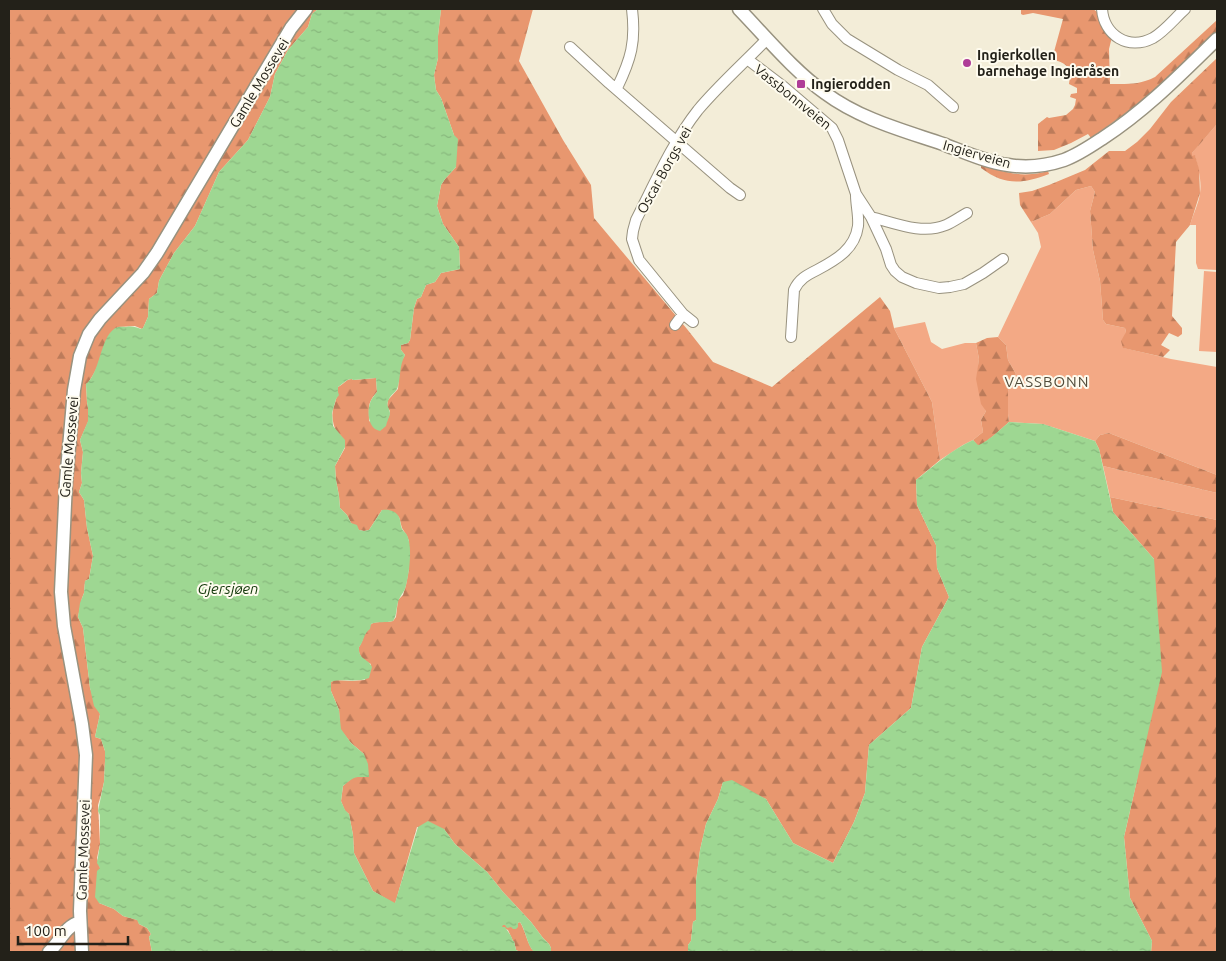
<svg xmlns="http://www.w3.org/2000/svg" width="1226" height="961" viewBox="0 0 1226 961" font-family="Ubuntu,sans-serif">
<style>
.grass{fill:#f3a985}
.forest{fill:url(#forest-firs)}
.water{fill:url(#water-ripples)}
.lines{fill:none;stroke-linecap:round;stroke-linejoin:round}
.minor-casing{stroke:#98927f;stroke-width:12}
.major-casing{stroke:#98927f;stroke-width:15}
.minor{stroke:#fff;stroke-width:10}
.major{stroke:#fff;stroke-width:12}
.poi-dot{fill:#af3d98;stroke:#fefbee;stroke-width:2}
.labels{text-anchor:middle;stroke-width:4;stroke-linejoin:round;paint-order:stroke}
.poi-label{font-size:14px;font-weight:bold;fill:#232119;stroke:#fefbee;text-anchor:start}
.street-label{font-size:14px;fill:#232119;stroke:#fefbee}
.neighbourhood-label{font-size:15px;letter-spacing:1px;fill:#524c3b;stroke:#fefbee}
.water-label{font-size:15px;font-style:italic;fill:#14390b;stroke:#fefbee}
</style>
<defs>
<pattern id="forest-firs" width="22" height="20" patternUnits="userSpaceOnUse" patternTransform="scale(1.25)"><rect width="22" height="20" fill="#e8976f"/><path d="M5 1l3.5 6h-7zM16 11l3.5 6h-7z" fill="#bc7b5a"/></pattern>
<pattern id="water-ripples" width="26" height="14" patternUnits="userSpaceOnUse" patternTransform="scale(1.25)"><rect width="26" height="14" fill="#9ed792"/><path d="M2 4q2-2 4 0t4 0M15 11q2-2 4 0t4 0" fill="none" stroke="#88b87d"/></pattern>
</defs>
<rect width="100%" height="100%" fill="#f3edd8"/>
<path class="grass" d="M1217,124V270L1198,269L1196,263V225H1190C1193,214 1199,203 1200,193C1202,181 1198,167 1195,156H1192L1191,154Z
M1091,186L1095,192L1090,211L1093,250L1100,281L1103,320L1106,324L1125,328L1126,332L1124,348L1171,359L1217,367V475L1109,433L1100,435L1095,441L1043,424L1009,422L1008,414V391L1016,374L1008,360L1006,345L998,337L1041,247L1038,233L1031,222L1050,214L1076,190Z
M1204,271L1217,272V352L1199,351Z
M925,322L931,342L942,349L965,343H976L979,359L977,379L986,411L981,420L983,432L973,440L963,445L940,460L932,402L894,328Z
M1103,466L1217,493V520L1110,497Z"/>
<path class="forest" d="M9,9H318L312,14L308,27L288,50L275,74L270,97L248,140L219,172L195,226L174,253L161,277L159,281L157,293L149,299L148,317L143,328L142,329L135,326L118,327L93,375L88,383L86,384L87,402L88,408V422L80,440L83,452L81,473L82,483L79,492L84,500L87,528L93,556L89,579L85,581L84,593L82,598L78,617L83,628L90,688L100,714L95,737L101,739L105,751V761L104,782L101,795L98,805L100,844L97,858L100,868L99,903L114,909L123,916L138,920L139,924L147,928L151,934L149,937L152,952H9Z
M441,9H533L519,61L563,140L591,185L594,218L687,329L713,362L772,387L880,297L890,311L894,328L932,402L940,460L916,480L917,505L936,545L937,568L949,597L922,647L911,708L869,745L865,793L854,822L833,863L793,843L766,799L723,782L718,799L706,824L700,850L696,881V920L693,922L691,941L688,945V952H551V948L549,944L543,938L531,922L503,892L487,872L455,844L444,829L417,827L395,904L373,891L354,853L353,835L349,814L345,811L341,801L343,786C347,783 349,779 355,777L364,754L351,743L340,729L339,710L331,691V682L334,680L352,681L365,680L371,664C363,660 358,656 359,647C364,641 364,627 373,623C378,621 387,623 393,621L396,617L398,600L403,595L406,585L409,569V541L407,536L402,528L399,517L382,510L369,530L364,531L359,530L351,523L347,515L340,508L339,496L336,480L335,466L345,448C339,436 330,424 333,410C335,402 338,395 338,387C344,384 346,379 352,379L353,380L376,378L377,392C367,403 369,407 369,421L382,429L389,416L390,411L387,407L388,400L398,389L400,364L405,355L401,350V345L408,343L410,340L414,308L417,299L421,297L426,285L435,282L441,273L460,269L459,247L443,224L437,206L441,185L445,179L456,167L454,135L441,98L436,90L434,75L438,58V36Z
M1021,9H1093L1100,14L1112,37L1109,49L1110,84C1128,84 1139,85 1155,77L1217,20V31L1178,70L1140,103L1091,138L1088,134L1071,143L1054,150L1038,151V124L1047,117L1049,118L1066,115L1073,109L1075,105L1076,99L1070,97L1071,94L1077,93V88L1069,84C1072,66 1067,64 1052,59L1063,19L1033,13L1023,15L1021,14Z
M1217,58V124L1200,144L1192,153V156L1195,155L1199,169L1200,193L1190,225L1176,242L1172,316L1182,328V334L1178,337L1169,333L1161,345L1170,350L1163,357L1123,348L1121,341L1126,332L1125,328L1106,324L1103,320L1100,281L1093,250L1090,211L1095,192L1091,186L1076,190L1050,214L1031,222L1020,205L1019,193L1032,191L1049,185L1085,170L1109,151H1125L1137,142L1150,129L1171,102Z
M981,164C997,170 1015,176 1032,174C1037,174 1043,172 1048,171L1049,174C1022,184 1005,186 981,168Z
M998,337L1006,345L1008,360L1016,374L1008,391V414L1009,422C1002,428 986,444 978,446L973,440L983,432L981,420L986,411L981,404L976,379L979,359L976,343L987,338Z
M1109,433L1217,475V493L1103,466L1099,449L1095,441L1100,435Z
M1110,497L1217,520V952H1151L1152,941L1130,898L1124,837L1137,780L1154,559L1113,512Z
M520,922C526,932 527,944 534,952H520L516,950L514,941H513L508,930L502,927V925C506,924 513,927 518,927V923Z"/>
<path class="water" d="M318,9H441L438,36V58L434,75L436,90L441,98L454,135L458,139L456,167L445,179L441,185L437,206L443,224L459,247L460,269L441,273L435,282L426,285L421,297L417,299L414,308L410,340L408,343L401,345V350L405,355C399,367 401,375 398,386C397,392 391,394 389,399C385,406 390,408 390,414C389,418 387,421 386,426L380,431C368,429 367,412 370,403C371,399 374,396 377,392L376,378L353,380L352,379C346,379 343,384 338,387V392L339,395L336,399L332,413L333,426L345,440V447L335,466L336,480L339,496L340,508L347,515L351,523L357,525L359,530L364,531L369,530L382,510C389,509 396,511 399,517C401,521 400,525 402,529C403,531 405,532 407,535C413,547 409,576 405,589C403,593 399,598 398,602C396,609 397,615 393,621C386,623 378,621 371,624L370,629C363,634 364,642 359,647C358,660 368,658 372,667L369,678C357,683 340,678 331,682V691L339,710L341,729L351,743L364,754L368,764L369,777C352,777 356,776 343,786L341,801L345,810L349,814L353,835L354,853L373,891L395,903L418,827L428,821L444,829L455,844L487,872L503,892L531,922L543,938L549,944L551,948V952H534C527,945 526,931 520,922L518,923V927L516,929H513L511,927L507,928L505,925H503L502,927H505L511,936L513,941H514L516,950L520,952H152L149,937L151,934L147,928L139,924L137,920L123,916L114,909L99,903L95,897L97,871L100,868L97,863L100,844V815L98,811L104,782L105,761V751L101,739L95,737L100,714L94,706L90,688L83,628L78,617L80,603L84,593L85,581L89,579L93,556L87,528L84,500L79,492L82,483L81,473L83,452L80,440L88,421V408L87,402L86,384C100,373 100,339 114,329C118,326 122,327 126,327C132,326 136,327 141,329L143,328L148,317L149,299L157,293L159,281L161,277L174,253L195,226L219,172L248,140L270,97L275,74L288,50L308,27L312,14Z
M1009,422L1043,424L1095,441L1099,449L1113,512L1154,559L1162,672L1124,837L1130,898L1152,941L1151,952H688V945L691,941L693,922L696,920V881L700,850L706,824L718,799L723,782L732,780L766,799L793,843L833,863L854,822L865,793L869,745L911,708L922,647L949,597L937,568L936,545L917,505L916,480C934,466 951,450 973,440L978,445C985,444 1002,428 1009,422Z"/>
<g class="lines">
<defs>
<path id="minor" d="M823,9L832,24L847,39L898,70L928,85L953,107
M1102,9C1104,35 1128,51 1153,38C1165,31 1175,18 1185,9
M570,47L609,83L730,188L740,195
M747,59L784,87L832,128L838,140L856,194L871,217L886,249L891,265L895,271L902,277L916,283L939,288L950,287L964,284L983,273L1003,259
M617,88C631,59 636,42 632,9
M871,217C895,223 922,235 946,225C953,222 960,217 967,213
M693,322L683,314L639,260L632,239L633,231L636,220C655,183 672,143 698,110C719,85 744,63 767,39
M675,325L683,314
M791,337L794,290C799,279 807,275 817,270C836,260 855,249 858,226C859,216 856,205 856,195"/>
<path id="major" d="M739,9C767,38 793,70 825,93C860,119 902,130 943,144C964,152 986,162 1008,165C1026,168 1046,166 1064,160C1078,155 1091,146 1103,138C1146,110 1181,74 1217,39
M49,952C59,943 66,925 80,922
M82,952L80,911L86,755L82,724L64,626L61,592L66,482L74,390L80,356L89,334L100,319L143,273L157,253L291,28L306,9"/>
</defs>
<use href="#minor" class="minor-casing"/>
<use href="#major" class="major-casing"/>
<use href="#minor" class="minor"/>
<use href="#major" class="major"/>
</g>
<g class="poi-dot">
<circle cx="967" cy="63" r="5"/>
<rect x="796" y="79" width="10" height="10" rx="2.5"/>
</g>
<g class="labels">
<g class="poi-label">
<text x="977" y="60">Ingierkollen<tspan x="977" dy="16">barnehage Ingieråsen</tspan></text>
<text x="811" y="89">Ingierodden</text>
</g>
<g class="street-label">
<text transform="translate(259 83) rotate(-59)" y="5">Gamle Mossevei</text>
<text transform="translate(793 97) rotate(39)" y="5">Vassbonnveien</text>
<text transform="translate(977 154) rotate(16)" y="5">Ingierveien</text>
<text transform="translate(664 170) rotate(-61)" y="5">Oscar Borgs vei</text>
<text transform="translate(69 447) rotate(-85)" y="5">Gamle Mossevei</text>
<text transform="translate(83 850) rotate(-88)" y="5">Gamle Mossevei</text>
</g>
<g class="neighbourhood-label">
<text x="1047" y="387">VASSBONN</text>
</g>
<g class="water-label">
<text x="228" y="594">Gjersjøen</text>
</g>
</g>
<rect width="1226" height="961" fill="none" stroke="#232119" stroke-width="20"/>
<path d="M18 936v8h110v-8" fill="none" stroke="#232119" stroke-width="2.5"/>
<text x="25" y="936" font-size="15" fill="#232119" stroke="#fefbee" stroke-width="4" paint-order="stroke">100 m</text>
</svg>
